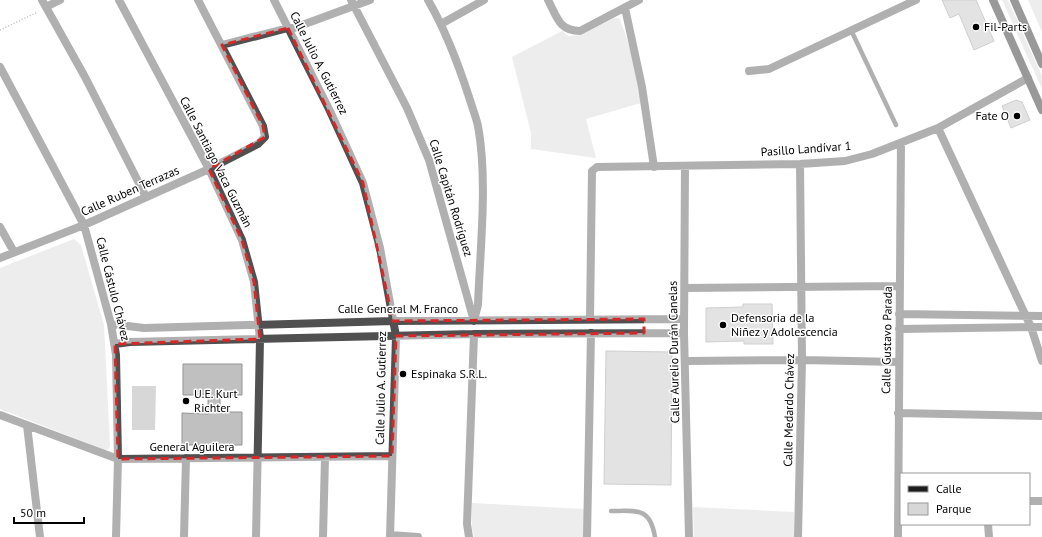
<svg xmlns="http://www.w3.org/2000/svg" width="1042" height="537" viewBox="0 0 1042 537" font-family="'PT Sans',sans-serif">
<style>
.green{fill:#d7d7d7}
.building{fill:#c0c0c0;stroke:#949494}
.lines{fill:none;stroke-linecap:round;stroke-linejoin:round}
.path{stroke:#727272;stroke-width:1.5;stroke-dasharray:1 2;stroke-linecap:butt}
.lane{stroke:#505050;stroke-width:4.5}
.street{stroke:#505050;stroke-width:8}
.secondary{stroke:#1d1d1d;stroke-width:8}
.marked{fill:none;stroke:#d62828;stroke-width:3;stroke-dasharray:8 5;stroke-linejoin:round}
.poi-dot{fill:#000;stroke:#fff;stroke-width:1.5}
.labels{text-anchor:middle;stroke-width:3;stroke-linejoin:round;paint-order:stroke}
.poi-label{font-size:12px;fill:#000;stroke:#fff;text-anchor:start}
.street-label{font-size:12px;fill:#000;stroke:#fff}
</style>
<rect width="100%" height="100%" fill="#fff"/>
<path class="green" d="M1002,0H1008L1042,76V89Z
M1028,0H1042V32Z
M614,18H619C631,44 636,75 641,103L586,119L596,158L531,149V133L512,57L562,31L568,36L581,35Z
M74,239L81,245L104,325L110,445L109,449L105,450L0,409V268Z
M132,386H156L155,430H132Z
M472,503L584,509V537H474L472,528Z
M693,507L794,512V537H694Z"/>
<path class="building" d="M942,0H976L994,41L974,50L959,14L950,18Z
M1016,100L1022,102L1030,120L1011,128L1002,106Z
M743,304H772L773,344H744V341L706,342V308L743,307Z
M606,351L672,352L671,485L604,484Z
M183,364H242V395H220V412H242V445H182V413L208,414V395H183Z"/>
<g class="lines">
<path class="path" d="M0,30L38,12"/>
<path class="lane" d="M851,30L896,125
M611,511C637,511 650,507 655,537"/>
<path class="street" d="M42,0L85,77L146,197
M119,0L209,169L242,240L254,282L260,339L256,537
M274,0L329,109L363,183L380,248L396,336L390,537
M351,0L407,108L429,160L474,321
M428,0C446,31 458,63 469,97C472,107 476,117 478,126C488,180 480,249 478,305L474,320
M548,0C557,17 559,31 580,31L639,0
M46,7L60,0
M625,8L642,87L654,167
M441,24L484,0
M222,45L288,28H294L370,0
M0,67L84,225L111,324L116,355L118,459L116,537
M749,71L769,69L916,0
M938,128L1031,327L1042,361
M685,166L684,333L689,537
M0,227L14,252
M0,258L84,225L209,169L258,144L265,137L263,126L198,0
M685,288L900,286
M899,314L1042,316
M590,319L592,171L597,167L800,164L845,161L872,154L938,128L1028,78
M111,324L144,328L393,321L684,319
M899,329L1042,327
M115,344L130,342L474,334L684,333
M686,361L802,360L899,362
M898,413L1042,416
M0,415L118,459L392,456
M27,425L40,537
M1029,501H1042
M988,524L989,537
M390,535L418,537
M184,537L186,458
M323,537L325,458
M469,537L467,524L474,334
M587,537L591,333
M798,537L802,360L800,164
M898,537L901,144"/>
<path class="secondary" d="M993,0L1042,110
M1014,0L1042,64"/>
</g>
<path d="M0 0H1042V537H0ZM288,28L363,183L393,321L644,319V333L396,336L392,456L118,459L115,344L260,339L254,282L242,240L209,169L265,137L263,126L222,45Z" fill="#fff" fill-opacity=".55" fill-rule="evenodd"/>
<path class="marked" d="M288,28L363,183L393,321L644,319V333L396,336L392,456L118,459L115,344L260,339L254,282L242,240L209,169L265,137L263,126L222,45Z"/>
<g class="poi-dot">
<circle cx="976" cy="27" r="4"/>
<circle cx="1017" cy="116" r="4"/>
<circle cx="723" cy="325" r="4"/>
<circle cx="403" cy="374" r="4"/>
<circle cx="186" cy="401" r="4"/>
</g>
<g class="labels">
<g class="poi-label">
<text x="984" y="31">Fil-Parts</text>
<text x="1009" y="120" text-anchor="end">Fate O</text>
<text x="731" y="322">Defensoria de la<tspan x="731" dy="14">Niñez y Adolescencia</tspan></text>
<text x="411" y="378">Espinaka S.R.L.</text>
<text x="194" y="398">U.E. Kurt<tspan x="194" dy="14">Richter</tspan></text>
</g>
<g class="street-label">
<text transform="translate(319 63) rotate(63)" y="4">Calle Julio A. Gutierrez</text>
<text transform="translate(806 149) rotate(-4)" y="4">Pasillo Landívar 1</text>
<text transform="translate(216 162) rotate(63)" y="4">Calle Santiago Vaca Guzmán</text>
<text transform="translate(130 191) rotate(-24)" y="4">Calle Ruben Terrazas</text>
<text transform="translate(451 198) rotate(73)" y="4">Calle Capitán Rodríguez</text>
<text transform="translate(113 289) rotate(76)" y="4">Calle Cástulo Chávez</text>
<text x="398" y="313">Calle General M. Franco</text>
<text transform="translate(887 340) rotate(-89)" y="4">Calle Gustavo Parada</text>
<text transform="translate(674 352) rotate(-91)" y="4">Calle Aurelio Durán Canelas</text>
<text transform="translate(381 388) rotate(-89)" y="4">Calle Julio A. Gutierrez</text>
<text transform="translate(789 410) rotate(-89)" y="4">Calle Medardo Chávez</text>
<text x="192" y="451">General Aguilera</text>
</g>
</g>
<rect x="900" y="473" width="130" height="52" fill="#ffffff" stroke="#999999"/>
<rect x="908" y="486" width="20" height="6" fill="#1d1d1d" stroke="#999999"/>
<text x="936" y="493" font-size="12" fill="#000000">Calle</text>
<rect x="908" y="503" width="20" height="12" fill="#d7d7d7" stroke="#999999"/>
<text x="936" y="513" font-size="12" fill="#000000">Parque</text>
<path d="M14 517v6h70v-6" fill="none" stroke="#000000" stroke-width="2"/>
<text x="20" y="517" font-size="12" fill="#000000" stroke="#ffffff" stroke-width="3" paint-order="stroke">50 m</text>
</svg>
